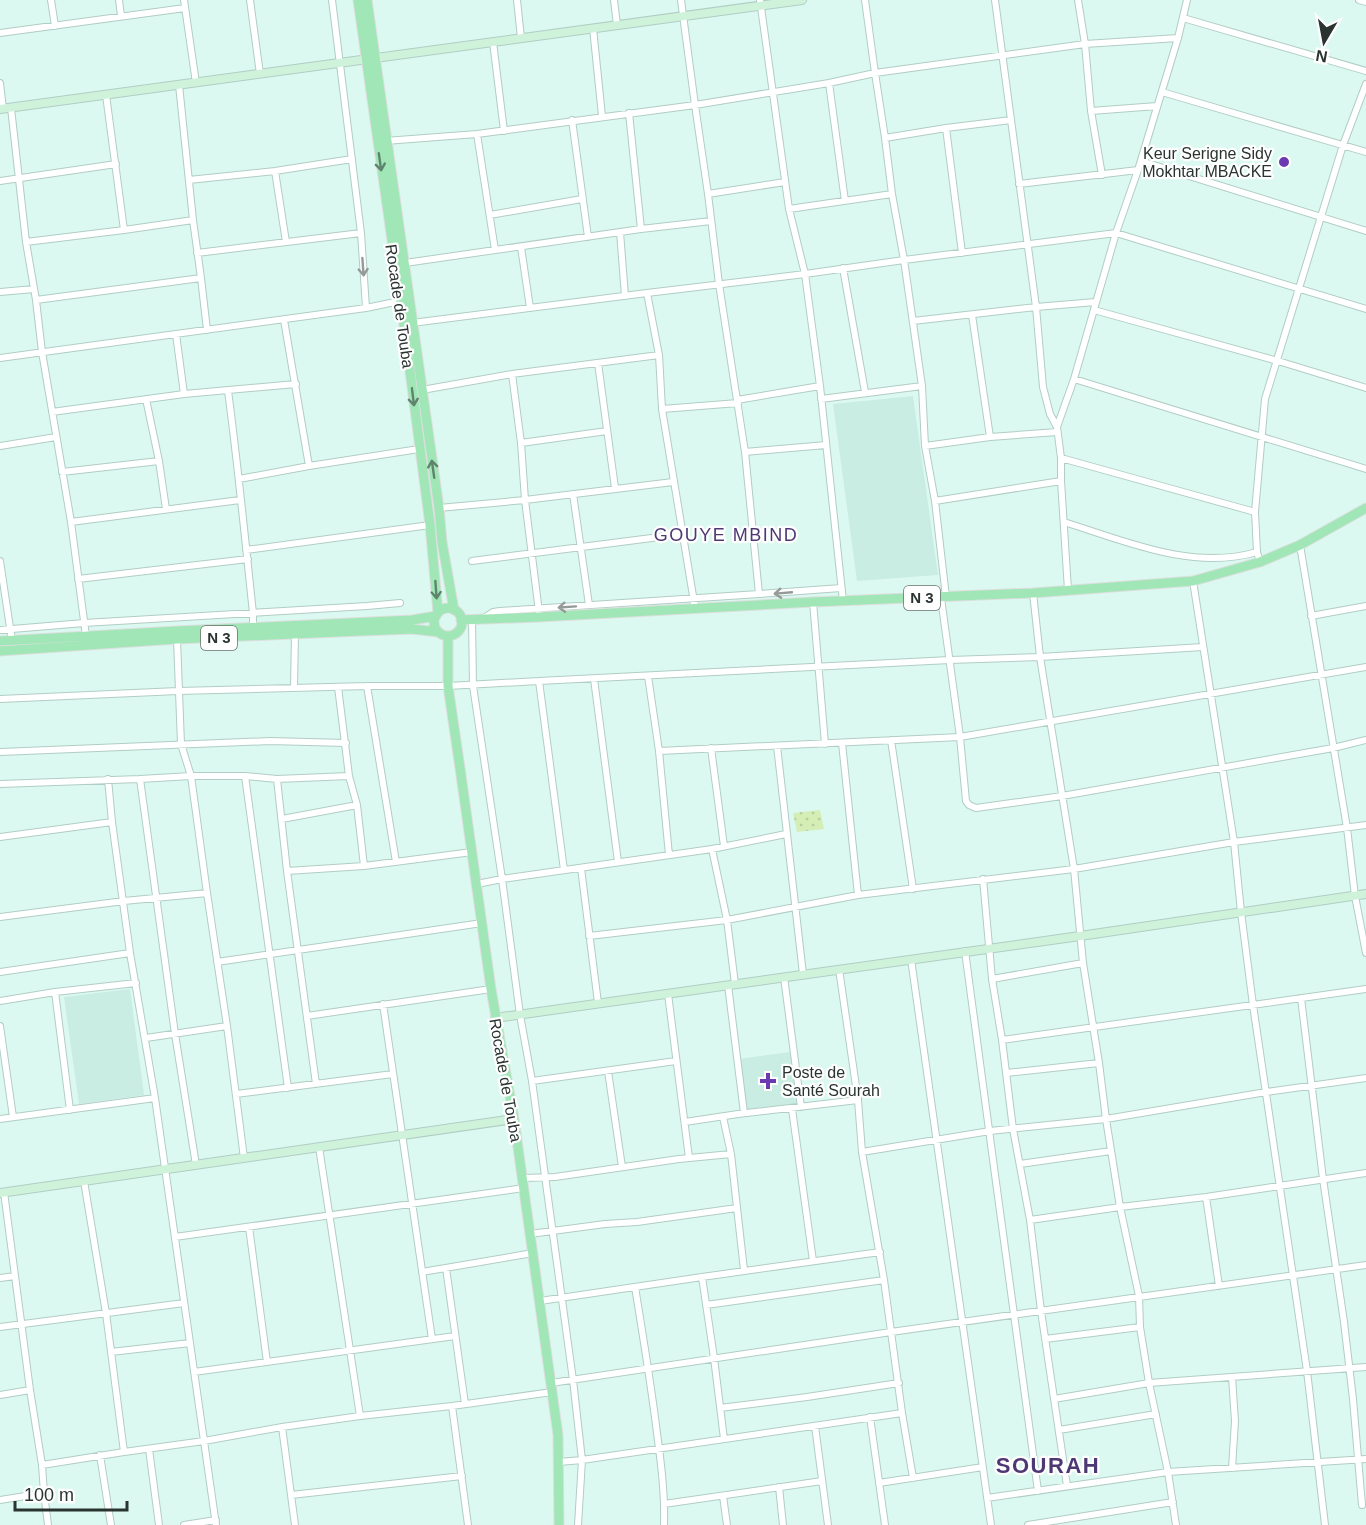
<svg xmlns="http://www.w3.org/2000/svg" width="1366" height="1525" viewBox="0 0 1366 1525" font-family="Helvetica,sans-serif">
<style>
.built{fill:#c9ede3}
.grass{fill:url(#grass-dots)}
.lines{fill:none;stroke-linecap:round;stroke-linejoin:round}
.street-casing{stroke:#b1cdc5;stroke-width:8}
.secondary-casing{stroke:#b1cdc5;stroke-width:10}
.primary-casing{stroke:#dddfde;stroke-width:11}
.street{stroke:#fff;stroke-width:6}
.secondary{stroke:#cff2db;stroke-width:8}
.primary{stroke:#a0e6b7;stroke-width:9}
.oneway{stroke:#5f846d}
.oneway2{stroke:#949a98}
.poi-dot{fill:#6b39b0;stroke:#fefefe;stroke-width:2}
.labels{text-anchor:middle;stroke-width:4.5;stroke-linejoin:round;paint-order:stroke}
.shield{fill:#fefefe;stroke:#69716e;stroke-width:1.5}
.shield-label{font-size:15px;font-weight:bold;fill:#293431}
.poi-label{font-size:16px;fill:#293431;stroke:#fefefe;text-anchor:end}
.street-label{font-size:16px;fill:#293431;stroke:#fefefe}
.neighbourhood-label{font-size:18px;letter-spacing:1.5px;fill:#4e3874;stroke:#fefefe}
.district-label{font-size:22px;font-weight:bold;letter-spacing:1.5px;fill:#4e3874;stroke:#fefefe}
</style>
<defs>
<pattern id="grass-dots" width="8" height="8" patternUnits="userSpaceOnUse" patternTransform="scale(1.5)"><rect width="8" height="8" fill="#d5eeb6"/><path d="M2 2h.1M6 6h.1" fill="none" stroke="#b7cd9d" stroke-width="1.8" stroke-linecap="round"/></pattern>
</defs>
<rect width="100%" height="100%" fill="#dcf9f1"/>
<path class="built" d="M913,396L938,575L857,581L833,404Z
M130,989L144,1095L79,1104L64,997Z
M790,1052L797,1104L746,1110L739,1059Z"/>
<path class="grass" d="M820,810L824,829L797,832L793,813Z"/>
<g class="lines">
<defs>
<path id="street" d="M51,0L55,26
M119,0L121,16
M184,0L196,83
M250,0L260,74
M332,0L361,233L366,308
M517,0L521,38
M614,0L617,25
M681,0L695,105L708,194L719,284L745,452L759,594
M760,0L789,209L805,274L820,386L843,601
M865,0L875,73L885,138L892,194L904,260L922,386L925,446L935,501L946,597
M995,0L1036,307L1043,387L1050,414L1057,427L1061,458V481L1068,590
M1078,0L1085,44L1091,111L1102,175
M1359,0L1366,2
M1183,18L1366,71
M593,28L602,116
M0,33L185,8
M493,42L504,131
M0,83L3,109
M829,83L845,201
M179,85L193,220L201,278L207,330
M1162,92L1366,152
M106,95L124,230
M11,108L26,242L36,300L42,352L71,522L86,636
M1091,111L1157,106
M629,113L641,229
M572,120L588,237
M946,128L962,253
M477,134L495,250
M885,138L946,128L1011,120
M385,141L477,134L695,105L829,83L875,73L1085,44L1178,38
M1141,161L1366,231
M275,171L286,242
M189,180L275,171L352,159
M0,181L116,164
M1019,184L1138,170
M708,194L785,182
M789,209L892,194
M490,215L582,199
M620,232L625,296
M26,242L124,230L193,220
M521,247L530,308
M197,253L361,233
M405,263L641,229L711,221
M843,268L865,392
M0,292L34,289
M647,293L659,355L662,409L695,608
M36,300L201,278
M1094,310L1278,361L1366,388
M972,315L990,437
M284,320L309,466
M913,321L1036,307L1095,302
M412,323L647,293L805,274L904,260L1116,233L1366,309
M176,334L184,394
M0,358L366,308L400,301
M598,363L615,488
M512,374L521,443L525,500L539,612
M1074,379L1366,469
M422,390L512,374L659,355
M228,391C238,465 245,539 253,613V628
M146,399L159,461L166,509
M821,399L922,386
M737,400L820,386
M662,409L738,403
M52,412L184,394L296,384
M1057,427L1074,379L1116,233L1138,170L1178,38L1187,0
M521,443L607,431
M0,446L56,437
M925,446L990,437L1057,432
M745,452L826,445
M1061,458L1255,512
M62,472L159,461
M239,479L309,466L419,449
M573,494L589,605
M935,501L1061,481
M439,508L525,500L673,482
M71,522L240,500
M1064,522C1125,541 1192,571 1257,552
M1300,545L1347,828L1355,896L1366,953
M246,550L430,525
M0,561L12,641
M472,561L683,534
M1260,562L1257,552L1255,512L1265,399L1343,145L1366,84
M78,579L248,559
M1193,581L1234,842L1241,912L1253,1005L1307,1371L1325,1525
M1033,593L1040,657L1074,869L1083,963L1099,1063L1106,1119L1120,1207L1139,1296L1140,1327L1149,1383L1168,1472L1176,1525
M941,598L960,737L966,801L969,805L976,808L1062,796L1333,748L1366,740
M813,602L825,744
M1311,616L1366,606
M484,618L493,612L500,611L759,594L841,588
M472,619L473,686L502,879L520,1015L532,1081L573,1380L582,1460L578,1525
M0,630L84,623L367,606L400,603
M177,639L181,744L191,776L207,893L227,1026L244,1158
M648,676L659,751L669,855
M594,679L618,862
M539,681L564,870
M367,686L396,862
M338,687L349,776L357,805L364,866
M294,688L295,635
M0,699L178,691L367,686H448L539,681L950,660L1040,657L1203,647
M891,740L913,889
M842,743L858,895
M777,746L803,974
M711,748L724,846
M659,751L960,737L1366,667
M0,752L270,741L346,743
M245,776L288,1088
M108,779L112,822L130,953L155,1098L216,1525
M140,779L175,1034L196,1165
M277,779L287,871L316,1084
M0,784L140,779L191,776H245L277,779L349,776
M282,819L357,805
M0,837L112,822
M712,849L727,920L735,984
M581,868L598,1003
M287,871L364,866L472,852
M983,879L992,979L1002,1040L1013,1129L1030,1220L1041,1311L1067,1486
M477,884L502,879L712,849L786,834
M0,917L124,901L207,893
M589,936L727,920L858,895L1074,869L1234,842L1366,825
M965,951C990,1131 1012,1311 1038,1491
M911,959L991,1525
M217,962L482,923
M839,969L858,1100L862,1152L884,1280L902,1413L913,1478
M0,972L130,953
M784,977L801,1107
M992,979L1083,963
M728,985L744,1113
M55,992L70,1110
M668,994L689,1158
M1301,998L1323,1179L1344,1322L1353,1399L1362,1505
M0,1001L55,992L136,983
M383,1004L432,1339
M307,1016L491,989
M0,1026L13,1117
M146,1038L227,1026
M1002,1040L1366,989
M608,1071L622,1167
M1006,1073L1099,1063
M532,1081L676,1061
M236,1094L393,1074
M792,1109L813,1261
M723,1117L731,1154L744,1270
M0,1119L155,1098
M685,1122L738,1114L858,1100
M319,1147L360,1416
M862,1152L990,1131L1106,1119L1266,1092L1366,1078
M1020,1164L1111,1151
M523,1178L555,1177L679,1159L731,1154
M84,1181L106,1313L124,1452
M4,1192L30,1390L42,1465L44,1493L48,1525
M1206,1197L1219,1286
M1030,1220L1120,1207L1206,1197L1366,1173
M249,1227L267,1362
M530,1234L605,1224L637,1222L737,1208
M175,1237L524,1188
M446,1268L465,1404
M422,1272L533,1253
M702,1277L714,1358L724,1439
M0,1278L15,1276
M635,1287C643,1336 651,1384 657,1433C661,1463 665,1494 664,1525
M540,1301L702,1277L880,1252
M706,1305L884,1280
M0,1327L184,1303
M1045,1339L1140,1327
M111,1352L190,1343
M194,1372L455,1336
M1232,1377L1235,1421L1232,1468
M551,1383L891,1332L1366,1265
M0,1395L30,1390
M1054,1399L1149,1383L1366,1367
M452,1406L468,1525
M720,1408L807,1397L899,1383
M870,1417L885,1525
M815,1426L828,1525
M282,1427L295,1525
M1059,1430L1156,1414
M149,1449L159,1525
M100,1455L111,1525
M559,1462L582,1460L902,1413
M42,1465L124,1452L204,1441L282,1427L360,1416L452,1406L552,1392
M879,1483L983,1467
M779,1487L783,1525
M291,1495L462,1476
M723,1496L727,1525
M987,1498L1168,1472L1366,1459
M0,1500L44,1493
M664,1504L822,1481
M184,1525L216,1520
M1028,1525L1173,1502"/>
<path id="secondary" d="M0,109L802,0
M495,1018L1080,936L1366,894
M0,1193L514,1119"/>
<path id="primary" d="M358,0L404,325L430,525L438,613
M367,0L439,508L442,542L454,610
M434 622a14 14 0 1 1 28 0a14 14 0 1 1-28 0Z
M461,620L539,617L813,602L1033,593L1193,581L1260,562L1300,545L1366,508
M448,636V686L460,768L491,989L514,1119L558,1435L559,1525
M0,641L177,631L412,620L436,616
M0,651L177,639L338,632L412,629L438,632"/>
</defs>
<use href="#street" class="street-casing"/>
<use href="#secondary" class="secondary-casing"/>
<use href="#primary" class="primary-casing"/>
<use href="#street" class="street"/>
<use href="#secondary" class="secondary"/>
<use href="#primary" class="primary"/>
</g>
<defs><path id="oneway-shaft" d="M-6 0H5M1.5-3L5.5 0L1.5 3" fill="none" stroke-width="1.6" stroke-linecap="round" stroke-linejoin="round" transform="scale(1.5)"/></defs>
<g class="oneway">
<use href="#oneway-shaft" transform="translate(380 162) rotate(82)"/>
<use href="#oneway-shaft" transform="translate(413 397) rotate(83)"/>
<use href="#oneway-shaft" transform="translate(433 469) rotate(-98)"/>
<use href="#oneway-shaft" transform="translate(436 590) rotate(86)"/>
</g>
<g class="oneway2">
<use href="#oneway-shaft" transform="translate(363 267) rotate(86)"/>
<use href="#oneway-shaft" transform="translate(783 593) rotate(175)"/>
<use href="#oneway-shaft" transform="translate(567 607) rotate(176)"/>
</g>
<g class="poi-dot">
<circle cx="1284" cy="162" r="6"/>
<path d="M765 1072h6v6h6v6h-6v6h-6v-6h-6v-6h6z"/>
</g>
<g class="labels">
<g class="shield">
<rect x="904" y="586" width="36" height="24" rx="4.5"/>
<rect x="201" y="626" width="36" height="24" rx="4.5"/>
</g>
<g class="shield-label">
<text x="922" y="603">N 3</text>
<text x="219" y="643">N 3</text>
</g>
<g class="poi-label">
<text x="1272" y="159">Keur Serigne Sidy<tspan x="1272" dy="18">Mokhtar MBACKE</tspan></text>
<text x="782" y="1078" text-anchor="start">Poste de<tspan x="782" dy="18">Santé Sourah</tspan></text>
</g>
<g class="street-label">
<text transform="translate(400 306) rotate(82)" y="6">Rocade de Touba</text>
<text transform="translate(506 1080) rotate(80)" y="6">Rocade de Touba</text>
</g>
<g class="neighbourhood-label">
<text x="726" y="541">GOUYE MBIND</text>
</g>
<g class="district-label">
<text x="1048" y="1473">SOURAH</text>
</g>
</g>
<g transform="translate(1324 42) rotate(190)" stroke="#fefefe" stroke-width="4.5" paint-order="stroke">
<path d="M0-4.5L10 22L0 15L-10 22Z" fill="#293431"/>
<text y="-9" font-size="16" font-weight="bold" text-anchor="middle" fill="#293431">N</text>
</g>
<path d="M15 1501v9h112v-9" fill="none" stroke="#293431" stroke-width="3"/>
<text x="24" y="1501" font-size="18" fill="#293431" stroke="#fefefe" stroke-width="4.5" paint-order="stroke">100 m</text>
</svg>
